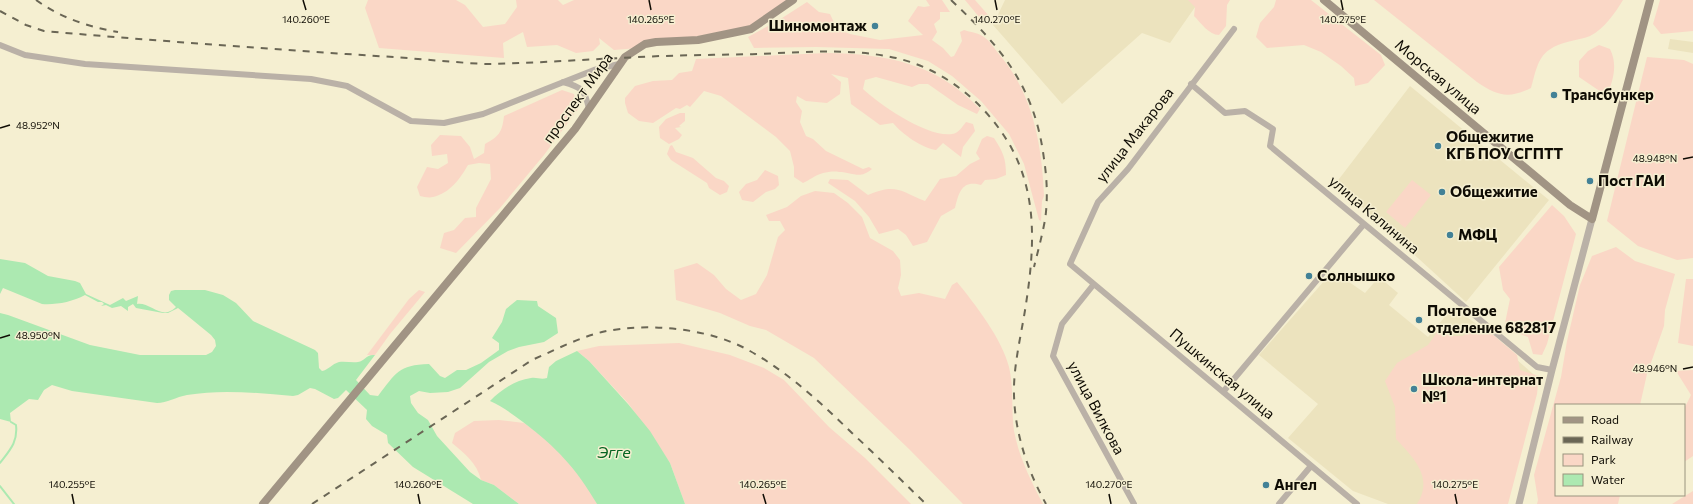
<svg xmlns="http://www.w3.org/2000/svg" width="1693" height="504" viewBox="0 0 1693 504" font-family="Commissioner,sans-serif">
<style>
.built{fill:#ece3be}
.green{fill:#fad7c6}
.water{fill:#ace9b1}
.lines{fill:none;stroke-linecap:round;stroke-linejoin:round}
.stream{stroke:#ace9b1;stroke-width:2}
.minor{stroke:#bab1a7;stroke-width:6}
.tertiary{stroke:#bab1a7;stroke-width:7}
.secondary{stroke:#a19484;stroke-width:8}
.rail{stroke:#6a6655;stroke-width:2;stroke-dasharray:7 7;stroke-linecap:butt}
.ticks{fill:none;stroke:#0f0c04;stroke-width:1.5}
.poi-dot{fill:#428196;stroke:#f5efd1;stroke-width:1.5}
.labels{text-anchor:middle;stroke-width:3;stroke-linejoin:round;paint-order:stroke}
.poi-label{font-size:15px;font-weight:bold;fill:#0f0c04;stroke:#f5efd1;text-anchor:start}
.street-label{font-size:15px;fill:#0f0c04;stroke:#f5efd1}
.water-label{font-size:16px;font-style:italic;fill:#076422;stroke:#f5efd1}
.ticks-label{font-size:10px;text-anchor:middle;fill:#0f0c04;stroke:#f5efd1;stroke-width:3;stroke-linejoin:round;paint-order:stroke}
</style>
<rect width="100%" height="100%" fill="#f5efd1"/>
<path class="built" d="M1005,0H1200L1170,43L1142,33L1062,104L993,25Z
M1670,39L1693,42V53L1668,49Z
M1410,86L1549,200L1466,302L1336,183Z
M1333,271L1365,293L1379,277L1398,293L1389,305L1428,337L1453,307L1475,323L1533,374L1489,504H1388L1353,491L1288,438L1318,404L1259,355Z"/>
<path class="green" d="M368,0H456L465,5L483,27L505,24L517,7L516,0H558L563,5L574,0H793L760,24L638,48L614,50L599,38L600,44L593,51L576,53L557,45L527,47L523,32L503,43L504,58L379,48L365,8Z
M926,0H942L950,12H940V19L934,24L937,32L932,40L943,48L951,57L954,56L962,41L960,32L964,30C970,32 979,33 984,37C990,41 994,48 998,53C1033,93 1042,145 1044,196L1042,201L1041,221L1039,220L1024,164L1009,134L981,101L952,76L928,61L889,49L816,47L754,48L748,37L779,20L807,2L819,12L830,14L837,29L850,34L880,40L923,35L908,21L918,6L924,7L930,6Z
M965,0H975L989,16L984,23Z
M1188,0H1230L1227,5L1226,26L1219,35C1209,35 1201,23 1194,16L1195,7Z
M1276,0H1311L1381,55L1385,65L1368,83L1355,86L1354,78L1341,66L1321,52L1304,45L1267,48L1256,37L1260,23L1274,7Z
M1374,0H1623C1615,13 1604,29 1590,36C1577,41 1561,41 1549,50C1537,58 1535,75 1531,88C1508,99 1498,96 1477,82Z
M1660,0H1693V31L1661,34L1653,24Z
M1599,45L1610,49C1618,65 1613,80 1607,96L1579,77V61L1588,51Z
M826,53C887,54 936,63 980,109L977,114L958,105L928,84H919L912,87L876,77L865,80L863,89C880,105 928,138 952,134C959,133 962,127 966,122L973,124L975,131L963,147L961,157L943,143L936,150C922,148 902,134 893,123L880,125L851,104L848,78L831,74L841,82L840,94L827,103L806,101L797,96L796,102L802,111L800,122L806,136L813,139L826,151L863,169L869,167L872,169C859,180 853,172 839,172C834,171 828,172 823,173C815,175 810,180 803,183L794,177V167L790,151L776,137L721,96L704,91L690,107L687,105L680,109L676,108L653,123L639,121L628,113L625,103V98L635,86L653,81L672,80L679,73L692,71L696,59Z
M1647,57L1684,60L1693,64V258L1677,260L1638,246L1607,221Z
M562,90L574,94L578,109L544,155L500,208L456,253L440,248L444,233L454,230L465,218L476,217V208L491,179L490,164L479,163L468,165C460,179 450,193 433,197C429,198 424,197 420,196L417,187L427,167L438,169L448,163L447,154L432,156L431,145L440,135L461,136L470,147L474,159L484,153L485,144C499,136 502,133 504,116Z
M680,113H685V121L679,126L681,127L675,128L682,135L679,139L669,144L660,138L659,127L666,119Z
M987,136L994,138C1003,152 1006,158 1006,175L996,179L985,180L981,185C962,180 959,192 955,208L941,216L927,242L913,246L906,235L898,229L879,234L869,217L855,201L828,183L830,179L848,180L868,195C896,183 900,191 925,201L940,179L956,176L970,164L980,159L976,153L982,139Z
M672,145L676,152L693,158L716,178L724,181L729,186L727,192L720,195L709,188L707,183L671,160L667,154L670,146Z
M765,170L778,176L779,185L775,189L766,192L753,202L742,200L739,192L746,184L757,180Z
M1412,180L1431,195L1405,228L1386,212Z
M815,191L834,193L848,203L862,217L870,238L893,251L900,260L901,275L898,288L901,296L919,293L945,299L952,285L957,282C975,304 1002,339 1009,367C1014,387 1011,410 1014,431C1019,457 1031,481 1043,504H963L909,449L814,358L766,330L750,326L720,313L676,300L674,270L697,263L714,275L726,289L741,300L756,294L767,275L778,237L785,230L780,221H769L766,215L787,207L801,196Z
M1552,205L1564,216L1576,234L1547,344L1542,355L1533,354L1528,337L1504,328L1510,299L1503,290L1499,267Z
M1616,247L1635,261L1675,274L1665,310L1664,326L1647,374L1640,405H1556V495H1620L1618,504H1537L1538,500L1534,475L1561,377L1567,341L1580,285L1592,256Z
M1686,279H1693V346L1678,343Z
M419,290L425,292L390,334L375,355H367L409,299Z
M1473,327L1486,329L1517,355L1520,370L1539,376L1537,394L1508,504H1417C1434,478 1414,458 1396,439L1395,407L1385,381L1397,363L1428,345L1438,331L1451,336H1463Z
M679,343L730,355L764,368L784,380L829,427L865,458L911,504H685L670,463L628,403L589,361L577,351L599,346Z
M1693,370V456L1684,462V409L1691,395L1676,371Z
M499,420L524,423L542,436L563,455L588,487L597,504H519L494,485L481,480C477,463 465,454 452,443L455,433L474,421Z
M1693,491V504H1672Z"/>
<path class="water" d="M0,259L25,263L48,276L75,281L80,283L86,294L110,305L123,298L126,301L138,296L137,304C147,302 159,315 168,312C171,311 174,309 176,307L169,300V295L171,291L175,290H205L223,295L236,303L253,321L315,350L318,353L319,368L322,371C328,370 332,364 339,362C345,361 352,363 358,362C365,361 366,354 375,355L356,380L370,395L378,396C396,373 398,365 429,364L440,376L445,378L457,370H466L481,363L499,350V343L492,338L502,322L506,309L517,300L537,301L538,306L556,318L558,333L544,342L519,347L508,351L489,362L460,388L448,392L430,393L419,391L410,396L411,403L418,413L428,420L437,436L470,472L481,480L494,485L519,504H473L413,467L388,443L387,435L372,426L366,419L367,410L346,390L338,398L334,399L315,389L310,388L298,395L293,396C257,393 222,389 187,395C176,397 167,403 157,403L72,391L52,385L44,390L38,400L29,399L10,413L11,422L0,419V313L8,315L90,345L140,355H206L212,352L216,346L215,340L211,335L178,308L168,313H163L136,308L133,304L128,307V311L121,306L112,308L106,305L101,306L104,304L102,302H98L85,295C72,302 56,305 42,304L3,288L0,294Z
M577,351L589,361L628,404L650,431L670,463L685,504H597C576,468 556,447 523,422C512,414 502,406 490,401C501,390 515,380 531,378C537,377 541,380 547,378L549,367L556,361Z"/>
<g class="lines">
<path class="stream" d="M0,463C10,450 18,442 16,425L11,422
M0,486L14,504"/>
<path class="minor" d="M1234,29L1128,169L1098,202L1070,264L1357,504
M0,45L25,55L85,64L311,79L347,86L411,121L444,123L483,114L594,70L619,64
M563,82C582,87 585,90 589,109
M1191,84L1225,113L1245,111L1273,129L1270,146L1537,367L1552,370
M1094,284L1062,324L1053,356L1134,504
M1223,392L1364,224
M1279,504L1311,466"/>
<path class="tertiary" d="M1519,504L1552,370L1592,219"/>
<path class="secondary" d="M1324,0L1570,205L1592,219L1650,0
M263,504L575,129L625,57L645,44L656,42L698,40L751,29L793,0"/>
<path class="rail" d="M36,0C61,18 89,27 118,32
M951,0C1002,48 1035,87 1044,159C1047,178 1048,200 1045,220C1042,236 1038,251 1034,267
M0,11L26,25L44,31C145,40 245,47 346,54C378,56 410,58 442,61C458,62 475,64 491,64C534,63 578,60 621,58C667,55 713,55 759,54C805,52 852,48 896,58C945,69 988,105 1012,149C1038,198 1034,251 1026,304C1022,331 1015,358 1014,386C1013,427 1026,468 1046,504
M312,504L532,360C555,350 578,338 602,332C647,322 710,328 750,351C789,373 820,402 852,433C877,456 901,480 926,504"/>
</g>
<path class="ticks" d="M303,0L306,10M649,0L651,10M995,0L997,10M1341,0L1343,10M0,128L10,125M1683,159L1693,157M0,338L10,335M1683,369L1693,367M72,494L74,504M418,494L420,504M763,494L766,504M1109,494L1111,504M1455,494L1457,504"/>
<g class="poi-dot">
<circle cx="875" cy="26" r="4"/>
<circle cx="1554" cy="95" r="4"/>
<circle cx="1438" cy="146" r="4"/>
<circle cx="1590" cy="181" r="4"/>
<circle cx="1442" cy="192" r="4"/>
<circle cx="1450" cy="235" r="4"/>
<circle cx="1309" cy="276" r="4"/>
<circle cx="1419" cy="320" r="4"/>
<circle cx="1414" cy="389" r="4"/>
<circle cx="1266" cy="485" r="4"/>
</g>
<g class="labels">
<g class="poi-label">
<text x="867" y="31" text-anchor="end">Шиномонтаж</text>
<text x="1562" y="100">Трансбункер</text>
<text x="1446" y="142">Общежитие<tspan x="1446" dy="17">КГБ ПОУ СГПТТ</tspan></text>
<text x="1598" y="186">Пост ГАИ</text>
<text x="1450" y="197">Общежитие</text>
<text x="1458" y="240">МФЦ</text>
<text x="1317" y="281">Солнышко</text>
<text x="1427" y="316">Почтовое<tspan x="1427" dy="17">отделение 682817</tspan></text>
<text x="1422" y="385">Школа-интернат<tspan x="1422" dy="17">№1</tspan></text>
<text x="1274" y="490">Ангел</text>
</g>
<g class="street-label">
<text transform="translate(1438 77) rotate(40)" y="5">Морская улица</text>
<text transform="translate(578 98) rotate(-54)" y="5">проспект Мира</text>
<text transform="translate(1135 135) rotate(-52)" y="5">улица Макарова</text>
<text transform="translate(1374 215) rotate(40)" y="5">улица Калинина</text>
<text transform="translate(1222 374) rotate(40)" y="5">Пушкинская улица</text>
<text transform="translate(1096 408) rotate(62)" y="5">улица Вилкова</text>
</g>
<g class="water-label">
<text x="614" y="458">Эгге</text>
</g>
</g>
<g class="ticks-label">
<text x="306" y="23">140.260°E</text>
<text x="651" y="23">140.265°E</text>
<text x="997" y="23">140.270°E</text>
<text x="1343" y="23">140.275°E</text>
<text x="38" y="129">48.952°N</text>
<text x="1655" y="162">48.948°N</text>
<text x="38" y="339">48.950°N</text>
<text x="1655" y="372">48.946°N</text>
<text x="72" y="488">140.255°E</text>
<text x="418" y="488">140.260°E</text>
<text x="763" y="488">140.265°E</text>
<text x="1109" y="488">140.270°E</text>
<text x="1455" y="488">140.275°E</text>
</g>
<rect x="1555" y="404" width="130" height="92" fill="#f5efd1" stroke="#99947f"/>
<rect x="1563" y="417" width="20" height="6" fill="#a19484" stroke="#99947f"/>
<text x="1591" y="424" font-size="12" fill="#0f0c04">Road</text>
<rect x="1563" y="437" width="20" height="6" fill="#6a6655" stroke="#99947f"/>
<text x="1591" y="444" font-size="12" fill="#0f0c04">Railway</text>
<rect x="1563" y="454" width="20" height="12" fill="#fad7c6" stroke="#99947f"/>
<text x="1591" y="464" font-size="12" fill="#0f0c04">Park</text>
<rect x="1563" y="474" width="20" height="12" fill="#ace9b1" stroke="#99947f"/>
<text x="1591" y="484" font-size="12" fill="#0f0c04">Water</text>
</svg>
